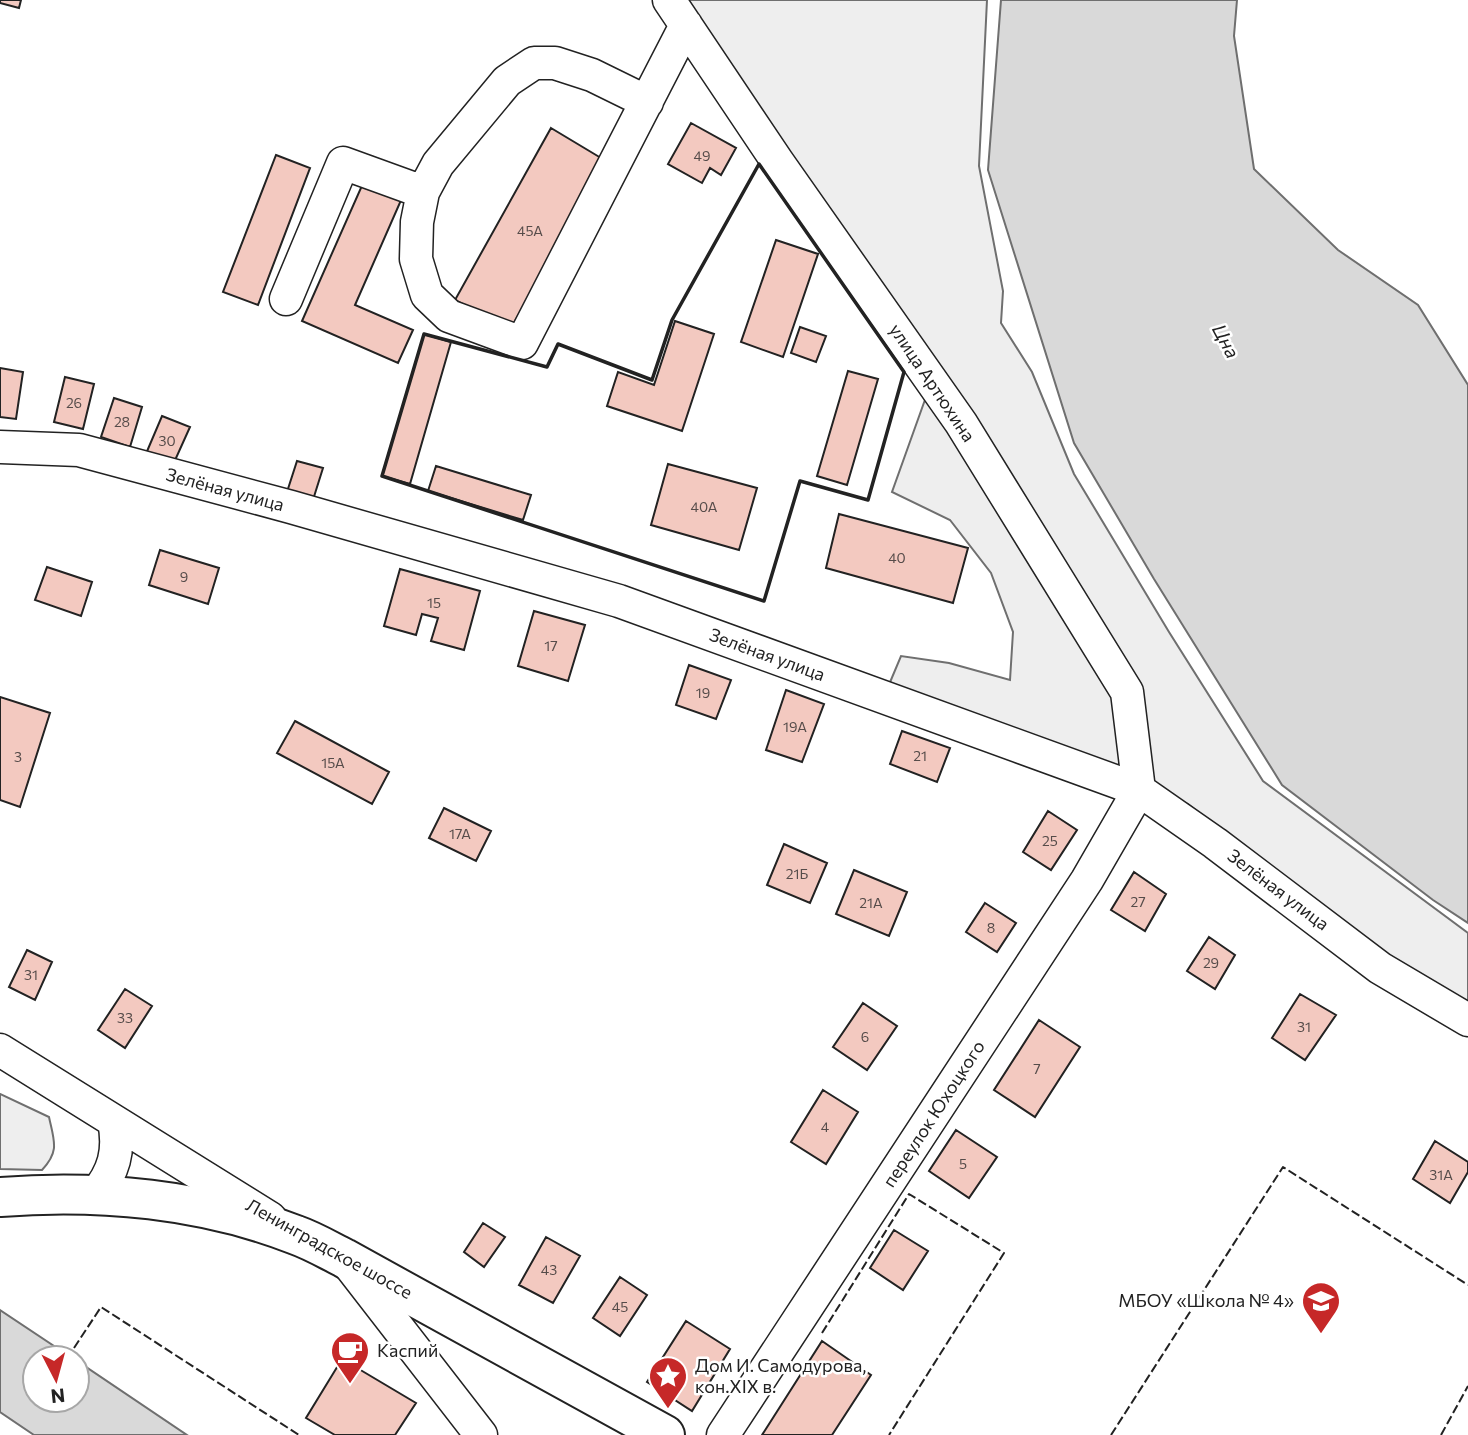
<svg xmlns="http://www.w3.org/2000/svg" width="1468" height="1435" viewBox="0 0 1468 1435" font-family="Commissioner,sans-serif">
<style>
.green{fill:#eee;stroke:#6f6f6f;stroke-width:2}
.water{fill:#d9d9d9;stroke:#6f6f6f;stroke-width:2}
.building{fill:#f3c9c0;stroke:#222;stroke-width:2}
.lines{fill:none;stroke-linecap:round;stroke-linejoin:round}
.minor-casing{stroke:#222;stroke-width:35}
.highway-casing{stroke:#222;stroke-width:42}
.minor{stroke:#fff;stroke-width:32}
.highway{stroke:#fff;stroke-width:38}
.fence{stroke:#222;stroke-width:2;stroke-dasharray:9 3.5;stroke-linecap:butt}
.wall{stroke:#222;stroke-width:3.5}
.labels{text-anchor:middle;stroke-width:5;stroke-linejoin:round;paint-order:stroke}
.number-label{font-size:14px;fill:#564c4a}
.street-label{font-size:18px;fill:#222;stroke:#fff}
.poi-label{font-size:18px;fill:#222;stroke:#fff;text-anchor:start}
.water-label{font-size:19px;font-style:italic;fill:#222;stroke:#fff}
</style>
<rect width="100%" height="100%" fill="#fff"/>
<path class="green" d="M682,0H987L979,166L1003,291L1001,323L1032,372L1074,474L1169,632L1263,781L1468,933V1002L1402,965L1299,892L1188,804L1109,768L888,687L901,656L949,663L1010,680L1013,632L991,573L950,520L892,492L936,369Z
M0,1094L49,1117C54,1141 60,1151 42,1170L0,1169Z"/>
<path class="water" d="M1001,0H1237L1234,36L1254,169L1338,250L1418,305L1468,385V923L1433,900L1282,785L1154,579L1074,443L988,170Z
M0,1310L72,1358H35V1400H77V1361L187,1435H34L0,1412Z"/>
<path class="building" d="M0,0H21L19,8L0,3Z
M691,123L736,148L721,175L710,168L702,183L668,164Z
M551,128L606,161L510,330L455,300Z
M276,155L310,168L258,305L223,292Z
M364,181L402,198L355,305L413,330L398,363L302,321Z
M776,240L818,254L783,357L741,342Z
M675,321L714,334L682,431L607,406L618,372L654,385Z
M800,327L826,336L816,362L791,353Z
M424,334L451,342L410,484L382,476Z
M0,368L23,372L16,419L0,417Z
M848,371L878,379L847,485L817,476Z
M65,377L94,384L83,429L54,422Z
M114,398L142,407L130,447L101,437Z
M162,416L190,427L172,467L145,456Z
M297,461L323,468L312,503L286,495Z
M668,464L757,488L739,550L651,525Z
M436,466L531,495L523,520L428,491Z
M839,514L968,548L953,603L826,568Z
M160,550L219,568L208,604L149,585Z
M47,567L92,582L81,616L35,600Z
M400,569L480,591L464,650L431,641L438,618L422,614L416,635L384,626Z
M534,611L585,625L568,681L518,666Z
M689,665L731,680L716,719L676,705Z
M786,690L824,704L802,762L766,750Z
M0,697L50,713L20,807L0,800Z
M295,721L389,772L372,804L277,753Z
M902,731L950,748L937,782L890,764Z
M444,808L491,831L476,861L429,838Z
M1048,811L1077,830L1051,870L1023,852Z
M784,844L827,863L810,903L767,885Z
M854,870L907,892L889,936L836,914Z
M1134,872L1166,894L1145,931L1111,910Z
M985,903L1016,923L997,952L966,932Z
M1209,937L1235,955L1215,989L1187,971Z
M27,950L52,962L35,1000L9,987Z
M125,989L152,1006L125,1048L98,1030Z
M1300,994L1336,1015L1305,1060L1272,1038Z
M863,1003L897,1026L867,1070L833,1047Z
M1039,1020L1080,1047L1035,1117L994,1090Z
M823,1090L858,1112L826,1164L791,1142Z
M956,1130L997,1157L969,1198L929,1171Z
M1435,1141L1468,1162V1172L1450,1203L1413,1179Z
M483,1223L505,1237L484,1267L464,1252Z
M894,1230L928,1251L903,1290L870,1268Z
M546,1237L580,1256L553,1303L519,1285Z
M620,1277L647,1295L620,1336L593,1318Z
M686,1321L730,1349L692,1411L647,1382Z
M822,1341L871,1375L832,1435H762Z
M342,1359L416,1403L395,1435H335L306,1418Z"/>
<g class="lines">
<defs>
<path id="minor" d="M669,0L777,161L961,423L1127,692L1139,790
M647,102L592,75L555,63H534L507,81L438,164L423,192L417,222L416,259L427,295L449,316L522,343L686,25
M286,299L343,163L423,192
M0,447L79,450L291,507L619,601L1139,790L1215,843L1380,968L1468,1020
M0,1050L270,1218
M95,1195C114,1172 120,1151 114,1121
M347,1262L481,1435
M723,1435L1087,880L1139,790"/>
<path id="highway" d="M0,1197C98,1189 204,1199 296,1235C313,1241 328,1250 344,1258L665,1435"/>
</defs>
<use href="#minor" class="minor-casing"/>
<use href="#highway" class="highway-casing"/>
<use href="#minor" class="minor"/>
<use href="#highway" class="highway"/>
<path class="fence" d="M822,1333L909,1194L1004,1253L889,1435
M74,1348L101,1307L299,1435
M1111,1435L1283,1167L1468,1285
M1441,1435L1468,1386"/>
<path class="wall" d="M759,164L904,372L868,500L800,481L764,601L382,476L424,334L547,367L558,344L652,380L672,320Z"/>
</g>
<defs>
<symbol id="school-pin" viewBox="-11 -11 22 30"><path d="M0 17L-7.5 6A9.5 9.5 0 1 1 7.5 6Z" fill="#c62828" stroke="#fff"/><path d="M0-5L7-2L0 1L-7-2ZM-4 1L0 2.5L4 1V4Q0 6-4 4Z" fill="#fff"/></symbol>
<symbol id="cafe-pin" viewBox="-11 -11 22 30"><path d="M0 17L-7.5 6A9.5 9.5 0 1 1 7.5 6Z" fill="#c62828" stroke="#fff"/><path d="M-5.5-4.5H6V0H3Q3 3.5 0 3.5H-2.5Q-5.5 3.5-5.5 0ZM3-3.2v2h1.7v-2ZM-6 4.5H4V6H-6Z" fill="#fff"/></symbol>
<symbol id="sight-pin" viewBox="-11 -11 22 30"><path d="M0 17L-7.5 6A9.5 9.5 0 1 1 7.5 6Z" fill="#c62828" stroke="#fff"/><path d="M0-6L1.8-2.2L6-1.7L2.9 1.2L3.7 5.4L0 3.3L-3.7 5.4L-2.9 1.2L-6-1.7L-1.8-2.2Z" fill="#fff"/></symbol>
</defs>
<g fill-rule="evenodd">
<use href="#school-pin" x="1299" y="1279" width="44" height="60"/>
<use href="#cafe-pin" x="328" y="1329" width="44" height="60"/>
<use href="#sight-pin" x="646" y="1354" width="44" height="60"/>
</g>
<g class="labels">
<g class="number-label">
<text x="702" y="161">49</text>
<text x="530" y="236">45А</text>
<text x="74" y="408">26</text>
<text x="122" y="427">28</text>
<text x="167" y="446">30</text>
<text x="704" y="512">40А</text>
<text x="897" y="563">40</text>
<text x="184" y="582">9</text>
<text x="434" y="608">15</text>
<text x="551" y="651">17</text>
<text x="703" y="698">19</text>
<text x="795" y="732">19А</text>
<text x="920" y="761">21</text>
<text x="18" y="762">3</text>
<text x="333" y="768">15А</text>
<text x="460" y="839">17А</text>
<text x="1050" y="846">25</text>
<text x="797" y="879">21Б</text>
<text x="1138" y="907">27</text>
<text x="871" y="908">21А</text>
<text x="991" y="933">8</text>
<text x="1211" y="968">29</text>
<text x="31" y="980">31</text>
<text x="125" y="1023">33</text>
<text x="1304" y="1032">31</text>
<text x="865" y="1042">6</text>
<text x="1037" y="1074">7</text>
<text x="825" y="1132">4</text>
<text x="963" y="1169">5</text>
<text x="1441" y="1180">31А</text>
<text x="549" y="1275">43</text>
<text x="620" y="1312">45</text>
</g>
<g class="street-label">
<text transform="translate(932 383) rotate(56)" y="6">улица Артюхина</text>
<text transform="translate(225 490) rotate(15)" y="6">Зелёная улица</text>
<text transform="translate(767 655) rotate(20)" y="6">Зелёная улица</text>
<text transform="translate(1278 890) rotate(37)" y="6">Зелёная улица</text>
<text transform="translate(934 1114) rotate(-57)" y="6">переулок Юхоцкого</text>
<text transform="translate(329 1249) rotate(29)" y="6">Ленинградское шоссе</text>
</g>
<g class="poi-label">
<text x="1294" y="1307" text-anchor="end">МБОУ «Школа № 4»</text>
<text x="377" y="1357">Каспий</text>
<text x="695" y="1372">Дом И. Самодурова,<tspan x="695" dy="21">кон.XIX в.</tspan></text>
</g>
<g class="water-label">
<text transform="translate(1226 341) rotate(62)" y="7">Цна</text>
</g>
</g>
<g transform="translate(56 1379) rotate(174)"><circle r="33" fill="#ffffff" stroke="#a7a7a7" stroke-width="2"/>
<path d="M0-5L12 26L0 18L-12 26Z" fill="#c62828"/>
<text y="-10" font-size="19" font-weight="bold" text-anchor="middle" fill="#222222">N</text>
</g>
</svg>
